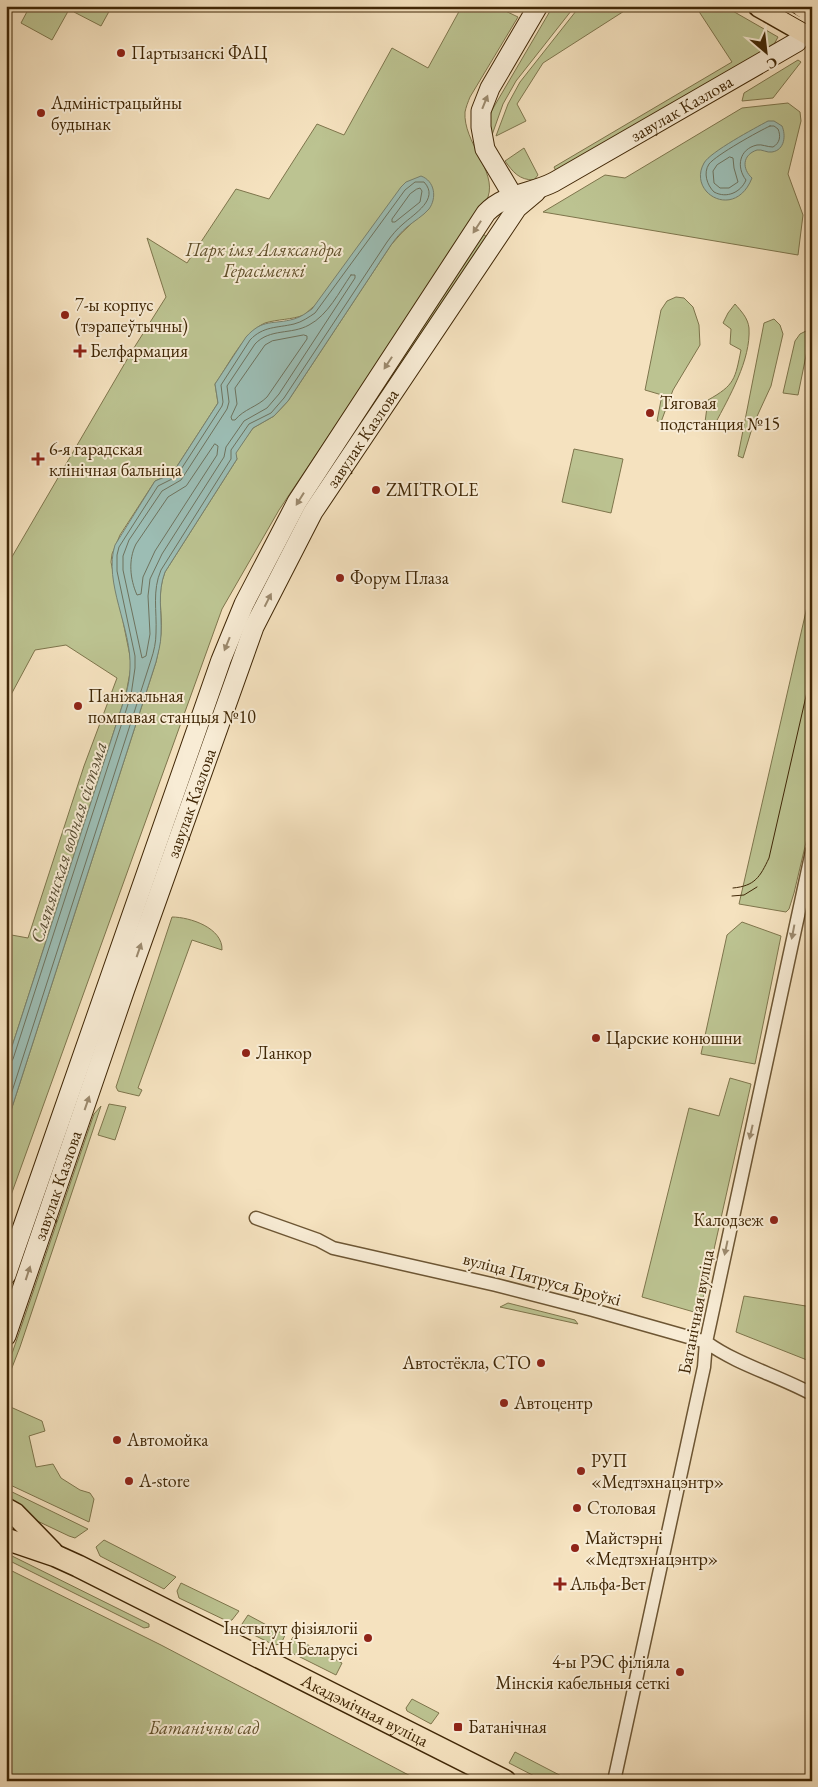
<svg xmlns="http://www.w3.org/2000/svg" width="818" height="1787" viewBox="0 0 818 1787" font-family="'EB Garamond',serif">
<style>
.green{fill:#bcc391;stroke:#7e754c}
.water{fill:#9cbdb4;stroke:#77816e}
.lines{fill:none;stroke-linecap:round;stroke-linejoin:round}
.shore{stroke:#6e725d;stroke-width:1}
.street-casing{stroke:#6d5634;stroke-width:15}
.secondary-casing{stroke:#402706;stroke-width:21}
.primary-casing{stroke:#402706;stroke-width:24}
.street{stroke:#f8ecd5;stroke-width:12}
.secondary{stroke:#f8ecd5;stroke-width:19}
.primary{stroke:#f5e2bf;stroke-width:21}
.tram{stroke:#402706;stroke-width:1}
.oneway{fill:#9c8a6e}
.poi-dot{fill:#8f2418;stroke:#f8ecd5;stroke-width:2}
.labels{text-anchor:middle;stroke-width:4;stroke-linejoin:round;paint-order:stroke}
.poi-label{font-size:18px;fill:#402706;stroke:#f8ecd5;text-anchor:start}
.street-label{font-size:18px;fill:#402706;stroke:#f8ecd5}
.park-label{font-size:18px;font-style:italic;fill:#5f4e29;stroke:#f8ecd5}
.water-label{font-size:19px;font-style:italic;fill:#574c32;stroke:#f8ecd5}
</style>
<rect width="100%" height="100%" fill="#f5e2bf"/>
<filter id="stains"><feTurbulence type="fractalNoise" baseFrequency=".004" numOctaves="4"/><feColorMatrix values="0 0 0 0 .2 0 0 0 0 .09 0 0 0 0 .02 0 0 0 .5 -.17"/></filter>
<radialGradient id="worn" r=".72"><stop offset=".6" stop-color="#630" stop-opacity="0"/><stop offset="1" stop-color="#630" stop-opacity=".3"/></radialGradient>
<path class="green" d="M30,6H71L52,40L21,23Z
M77,6H112L101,26L74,12Z
M462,6H495L518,17L470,97C468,102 466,107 465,112C463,142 497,171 488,197L279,510L222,609L6,1209V1126L156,662C158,653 160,643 161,634C163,611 156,595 165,572L237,459L235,453L253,428L274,416L288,401L391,245C403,229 420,218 432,202L304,315C291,320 278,319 265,323C244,332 228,366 215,384L218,403L172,474L155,481L120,535L112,554L111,562L130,656L131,667L126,694L6,1065V934L28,938L84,766L117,678L66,645L35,650L6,704V567L132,351L166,297L147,238L187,263L236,189L269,199L317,124L344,135L392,48L428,68Z
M553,6H575L516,81L503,104L492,135L489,118L492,110Z
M580,6H632L543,63L517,104L526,121L496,136L508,104L520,82Z
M692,6H724L778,37L772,48L557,173L554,167L732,62L698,10Z
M798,60L801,62L773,98L742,101L744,93Z
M788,103L800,112L801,121L788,174L803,215L798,255L543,212L605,175L625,178L742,108Z
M524,148L538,175L534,180C519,180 513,172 505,161Z
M483,234L487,237L303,513L260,592L245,627L231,660L200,751L195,749L241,624L293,523Z
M676,297L684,298L693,307L699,325L700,345L673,390L661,422L657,421L662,395L645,390L661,310L667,301Z
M735,304C741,311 748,318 749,328C751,360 729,397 715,424L705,422L708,400C735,385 735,379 741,350L730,344L731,329L723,323L728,313Z
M774,319L780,325L783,334L771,386L753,425L743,458L738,456L764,323Z
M806,331H811L798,395L783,393L795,341L800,334Z
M574,449L623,459L611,513L562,502Z
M812,585V817L794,893L789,909L786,912L739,904Z
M172,917C190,917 223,928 222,950L192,940L138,1088L142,1090L139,1096L118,1091L116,1087Z
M742,922L781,936L755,1064L701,1054L727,935Z
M730,1078L751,1084L700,1312H694L642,1297L689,1108L719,1116Z
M109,1104L126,1107L115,1140L98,1135Z
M101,1106L20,1347L6,1383V1371L94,1114Z
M744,1296L812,1307V1352L807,1360L736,1332Z
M508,1303L575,1320L578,1324L500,1307Z
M6,1405L42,1421L45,1431L29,1436L36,1467L53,1464L61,1478L80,1490L90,1493L94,1499L89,1522L6,1483Z
M6,1489L88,1529L75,1538L69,1536L12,1509L6,1506Z
M104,1540L176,1577L164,1589L100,1556L96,1547Z
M6,1553L149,1624V1627L144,1628L6,1559Z
M6,1568L161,1645L420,1781H6Z
M181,1583L239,1611L232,1620L227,1621L179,1598L177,1591Z
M248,1615L285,1635L281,1644L274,1645L244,1630L242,1624Z
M293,1637L342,1663L336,1675L290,1652L287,1647Z
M412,1699L439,1713L431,1724L407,1711L406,1708Z
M515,1752L571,1781H544L509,1763Z"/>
<path class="water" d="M768,121H774L782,126C786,135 785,150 772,152C767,153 762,149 757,150C742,155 742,169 752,178C735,221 687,193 704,163C710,152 755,128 768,121Z
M421,176C435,181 437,198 429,209C423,216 414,221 407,227C401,232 396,238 391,245L288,401L274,416L253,428L236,453L237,459L165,572C157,593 162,612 161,634C161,644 158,653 156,662L6,1126V1065L126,694C128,686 130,677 130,668C132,629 103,582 115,545L155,481L172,474L218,403L215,384L246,337C263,318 273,325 294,319C301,317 306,313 312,309L401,187L406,182Z"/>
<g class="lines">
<path class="shore" d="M770,126H774L778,129C781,136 780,143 773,147C767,147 762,144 757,145C739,149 736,167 746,180C741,192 727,199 714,192C707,185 703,173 709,164C716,155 759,131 770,126Z
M730,157L733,158L734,168L738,182L729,188H720L714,183L713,171L717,165Z
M417,189L420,188L422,191L420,202L395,222H392V219L410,194Z
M351,275H355V278L279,394L267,408L244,421L226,447L224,457L162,554L150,579L148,596L150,634L146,656L142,658L123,570V556L129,540L162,491L181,480L227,409L229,402L227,386L255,344C270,328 291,335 309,325C328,315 339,292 351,275Z
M304,335L307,336V339L267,397C257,407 244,409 235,420H232L231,417L237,404L235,388L265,345L272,341Z
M215,444L218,446L217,455L155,551L143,577L141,594L137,595C130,579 128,560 136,544L168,497L186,486Z
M6,1063L11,1062L13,1059L131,695L135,668V656L117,571V555L119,547L158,486L176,477L222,406L223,402L221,385L250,340C263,326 277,328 294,324C302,322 309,317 315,313L405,190L415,182H424C440,199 414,214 403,224C397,229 392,235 387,242L284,398L271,413L249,424L231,450V459L161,570C152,591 157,610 156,633C156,642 154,651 151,660L6,1110"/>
<defs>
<path id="street" d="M256,1218L318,1240L333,1248L496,1285L593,1310L706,1342C738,1365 777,1375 812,1394
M614,1781L704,1367L706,1342L812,851"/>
<g id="secondary">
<path d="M517,207L513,196L485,149L481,127V111L490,88L538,6"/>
<path id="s1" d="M6,1275L221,660L244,604L297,502L486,213C505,193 531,194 554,182L797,42L810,18"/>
<path id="s2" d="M6,1336L125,989L254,627L313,512L517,208L536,192"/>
</g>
<g id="primary">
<path d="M759,6L812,36"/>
<path d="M802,6L812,12"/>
<path d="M6,1509L15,1514L52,1552"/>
<path id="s3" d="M6,1539L56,1556L78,1566L505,1781"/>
</g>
</defs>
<use href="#street" class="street-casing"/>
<use href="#secondary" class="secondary-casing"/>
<use href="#primary" class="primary-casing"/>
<use href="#street" class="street"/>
<use href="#secondary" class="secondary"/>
<use href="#primary" class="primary"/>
<path class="tram" d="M775,6L812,27
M733,888C755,886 760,877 769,858L812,670
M732,896L744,895L757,887"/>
</g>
<defs><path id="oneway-solid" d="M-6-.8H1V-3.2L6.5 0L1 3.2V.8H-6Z" transform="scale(1.25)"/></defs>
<g class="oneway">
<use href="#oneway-solid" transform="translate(485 102) rotate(-68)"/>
<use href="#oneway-solid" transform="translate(477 227) rotate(123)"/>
<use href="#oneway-solid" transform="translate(388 363) rotate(123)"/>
<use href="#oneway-solid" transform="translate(300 499) rotate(122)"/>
<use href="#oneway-solid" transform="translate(268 600) rotate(-63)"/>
<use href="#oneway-solid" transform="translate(227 644) rotate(112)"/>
<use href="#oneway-solid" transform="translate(793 932) rotate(101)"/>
<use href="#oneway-solid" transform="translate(139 950) rotate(-71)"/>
<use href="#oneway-solid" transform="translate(87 1103) rotate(-71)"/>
<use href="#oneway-solid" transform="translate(751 1132) rotate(103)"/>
<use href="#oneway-solid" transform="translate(726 1248) rotate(102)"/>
<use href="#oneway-solid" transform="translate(28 1273) rotate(-72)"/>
</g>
<g class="poi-dot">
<circle cx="121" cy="53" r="5"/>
<circle cx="41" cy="113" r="5"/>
<circle cx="65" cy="315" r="5"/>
<path d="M77.5 343.5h5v5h5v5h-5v5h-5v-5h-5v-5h5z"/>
<circle cx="650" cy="413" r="5"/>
<path d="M35.5 451.5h5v5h5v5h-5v5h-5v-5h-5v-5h5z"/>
<circle cx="376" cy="490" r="5"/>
<circle cx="340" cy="578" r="5"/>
<circle cx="78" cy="706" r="5"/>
<circle cx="596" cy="1038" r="5"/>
<circle cx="246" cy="1053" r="5"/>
<circle cx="774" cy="1220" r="5"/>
<circle cx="541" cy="1363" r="5"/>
<circle cx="504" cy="1403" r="5"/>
<circle cx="117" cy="1440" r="5"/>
<circle cx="581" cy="1471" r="5"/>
<circle cx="129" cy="1481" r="5"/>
<circle cx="577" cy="1508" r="5"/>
<circle cx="575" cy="1548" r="5"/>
<path d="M557.5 1576.5h5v5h5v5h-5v5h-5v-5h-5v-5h5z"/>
<circle cx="368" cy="1638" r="5"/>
<circle cx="680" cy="1672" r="5"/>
<rect x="453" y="1722" width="10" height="10" rx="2.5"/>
</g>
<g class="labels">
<g class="poi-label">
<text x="131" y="59">Партызанскі ФАЦ</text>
<text x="51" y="109">Адміністрацыйны<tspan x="51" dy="21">будынак</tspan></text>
<text x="75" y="311">7-ы корпус<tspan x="75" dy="21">(тэрапеўтычны)</tspan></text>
<text x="90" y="357">Белфармация</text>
<text x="660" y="409">Тяговая<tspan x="660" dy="21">подстанция №15</tspan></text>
<text x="49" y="455">6-я гарадская<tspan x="49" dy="21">клінічная бальніца</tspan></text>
<text x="386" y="496">ZMITROLЕ</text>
<text x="350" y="584">Форум Плаза</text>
<text x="88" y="702">Паніжальная<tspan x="88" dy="21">помпавая станцыя №10</tspan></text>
<text x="606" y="1044">Царские конюшни</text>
<text x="256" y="1059">Ланкор</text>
<text x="764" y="1226" text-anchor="end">Калодзеж</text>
<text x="531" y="1369" text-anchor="end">Автостёкла, СТО</text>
<text x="514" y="1409">Автоцентр</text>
<text x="127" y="1446">Автомойка</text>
<text x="591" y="1467">РУП<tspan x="591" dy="21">«Медтэхнацэнтр»</tspan></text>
<text x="139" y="1487">А-store</text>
<text x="587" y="1514">Столовая</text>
<text x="585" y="1544">Майстэрні<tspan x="585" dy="21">«Медтэхнацэнтр»</tspan></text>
<text x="570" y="1590">Альфа-Вет</text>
<text x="358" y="1634" text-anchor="end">Інстытут фізіялогіі<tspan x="358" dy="21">НАН Беларусі</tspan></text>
<text x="670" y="1668" text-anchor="end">4-ы РЭС філіяла<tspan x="670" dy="21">Мінскія кабельныя сеткі</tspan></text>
<text x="468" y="1733">Батанічная</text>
</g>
<g class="street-label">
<text dy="6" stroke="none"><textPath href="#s1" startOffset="1395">завулак Казлова</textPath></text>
<text dy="6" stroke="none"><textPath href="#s2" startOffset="969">завулак Казлова</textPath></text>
<text dy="6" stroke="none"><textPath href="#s2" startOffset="564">завулак Казлова</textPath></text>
<text dy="6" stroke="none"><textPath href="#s2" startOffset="159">завулак Казлова</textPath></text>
<text transform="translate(542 1279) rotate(15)" y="6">вуліца Пятруся Броўкі</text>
<text transform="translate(696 1312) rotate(-79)" y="6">Батанічная вуліца</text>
<text dy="6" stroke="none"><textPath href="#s3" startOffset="398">Акадэмічная вуліца</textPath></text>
</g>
<g class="park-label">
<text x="264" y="256">Парк імя Аляксандра<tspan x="264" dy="21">Герасіменкі</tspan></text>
<text x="204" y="1734">Батанічны сад</text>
</g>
<g class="water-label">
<text transform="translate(68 842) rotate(-72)" y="7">Сляпянская водная сістэма</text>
</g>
</g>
<rect width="818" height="1787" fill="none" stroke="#f5e2bf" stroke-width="25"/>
<rect x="8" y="8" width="803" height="1772" fill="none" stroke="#402706" stroke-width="2.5"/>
<rect x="12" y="12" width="793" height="1762" fill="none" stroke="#402706"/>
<g transform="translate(766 52) rotate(152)" stroke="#f8ecd5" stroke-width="4" paint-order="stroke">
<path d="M0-4L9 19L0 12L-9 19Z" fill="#402706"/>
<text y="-8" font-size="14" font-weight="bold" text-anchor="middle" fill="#402706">С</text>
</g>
<rect width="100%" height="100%" filter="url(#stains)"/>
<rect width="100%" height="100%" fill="url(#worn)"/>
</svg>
